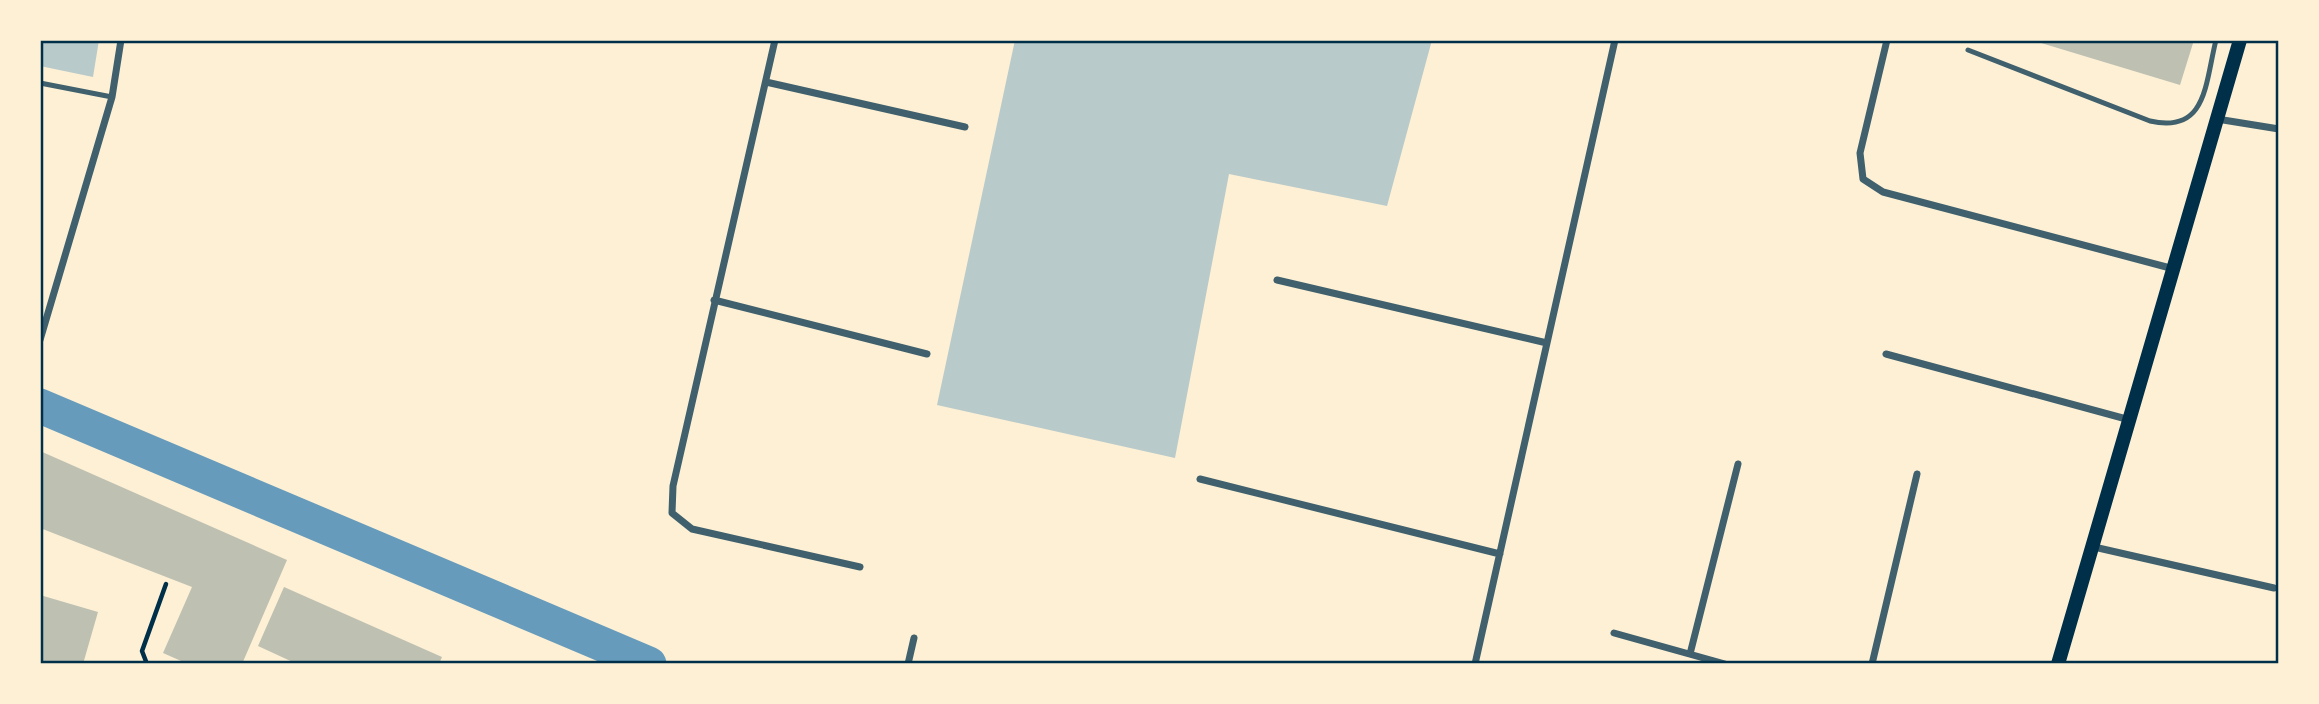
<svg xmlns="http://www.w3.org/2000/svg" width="2319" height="704" viewBox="0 0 2319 704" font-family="Rubik,sans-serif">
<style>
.green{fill:#b9caca}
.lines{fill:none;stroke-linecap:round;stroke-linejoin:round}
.canal{stroke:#669bbc;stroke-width:35}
.building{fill:#bec0b2}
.path{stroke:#003049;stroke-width:4.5}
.service{stroke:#3f606c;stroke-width:5}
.minor{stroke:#3f606c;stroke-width:7}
.secondary{stroke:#003049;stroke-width:14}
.neatline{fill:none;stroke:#003049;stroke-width:2.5}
</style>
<rect width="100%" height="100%" fill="#fdf0d5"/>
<path class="green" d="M40,40H99L93,77L40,66Z
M1015,40H1432L1387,206L1229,174L1175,458L937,405Z"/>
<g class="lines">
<path class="canal" d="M40,406L649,664"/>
</g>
<path class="building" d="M2031,40H2194L2180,85Z
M40,451L287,560L242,664H188L163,653L192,587L40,528Z
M284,587L442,657L439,664H297L258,646Z
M40,595L98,612L83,664H40Z"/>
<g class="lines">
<path class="path" d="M147,664L142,651L166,584"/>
<path class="service" d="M1968,50L2150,121C2207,134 2205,84 2216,40
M40,83L112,97"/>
<path class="minor" d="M775,40L673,486L672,513L692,529L860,567
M1887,40L1860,153L1863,179L1883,192L2174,269
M766,82L965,127
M2217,119L2279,129
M1277,280L1547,343
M714,300L927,354
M40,340L112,97L121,40
M1886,354L2130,420
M1200,479L1500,554
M2094,547L2274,588
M1614,633L1725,664
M1690,654L1738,464
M908,664L914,638
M1475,664L1615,40
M1872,664L1917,474"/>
<path class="secondary" d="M2058,664L2240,40"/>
</g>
<rect width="2319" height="704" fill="none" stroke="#fdf0d5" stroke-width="84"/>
<rect x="42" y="42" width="2235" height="620" class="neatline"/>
</svg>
